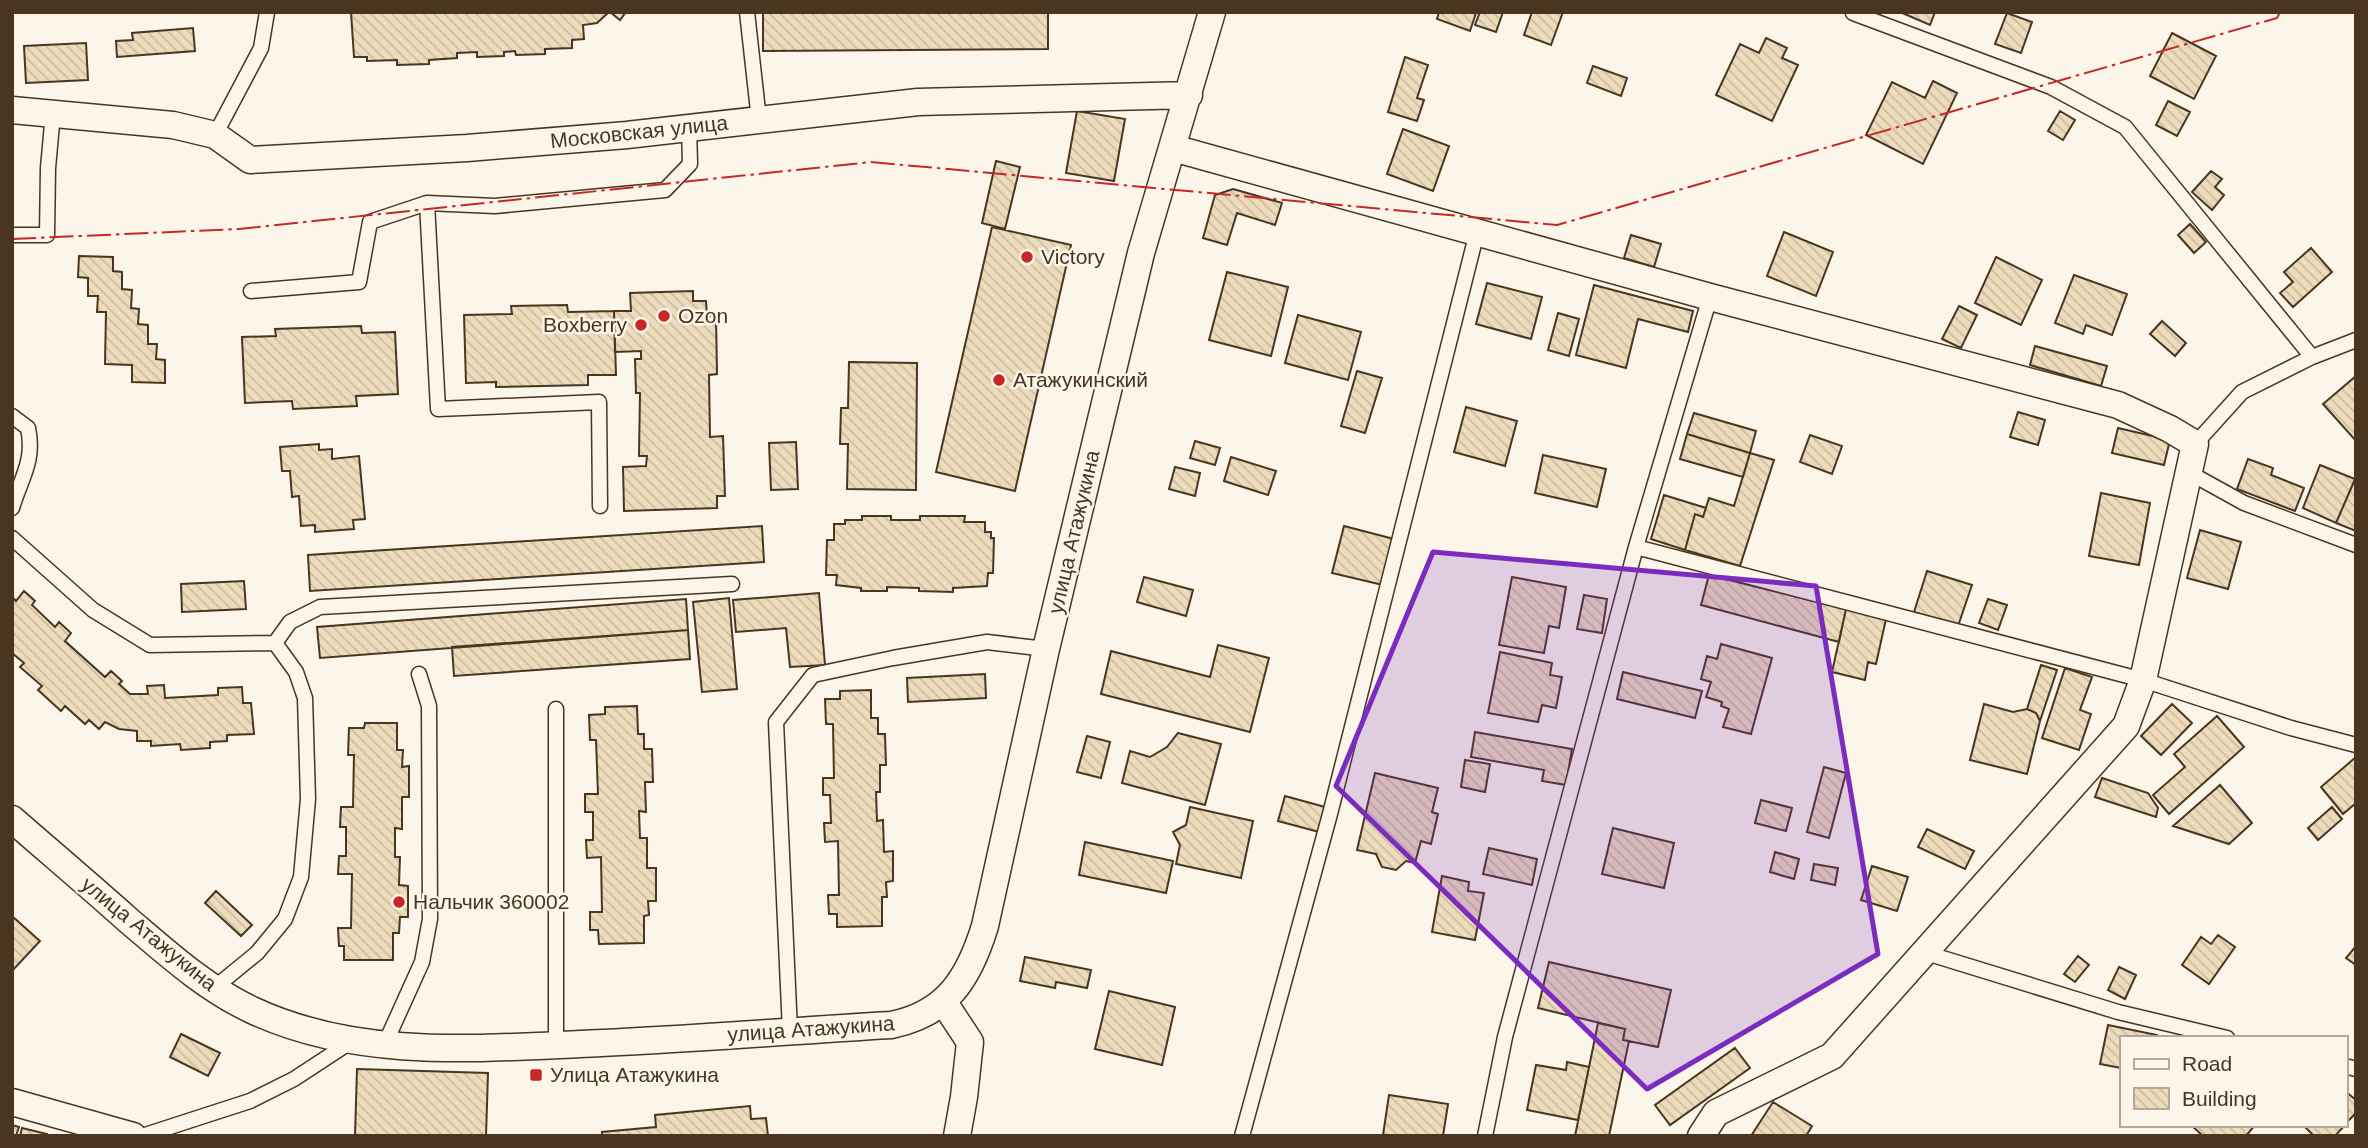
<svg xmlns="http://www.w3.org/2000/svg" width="2368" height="1148" viewBox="0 0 2368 1148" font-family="Arial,sans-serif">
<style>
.building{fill:url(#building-back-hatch);stroke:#4a3520;stroke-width:2}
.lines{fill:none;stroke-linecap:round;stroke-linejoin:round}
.lane-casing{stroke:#4a3520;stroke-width:17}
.street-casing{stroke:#4a3520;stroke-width:29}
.lane{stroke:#fbf6e9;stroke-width:14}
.street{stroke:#fbf6e9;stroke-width:26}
.power{stroke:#c62828;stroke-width:2;stroke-dasharray:24 5 3.5 5;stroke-linecap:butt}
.marked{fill:#7b2cbf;fill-opacity:0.2;stroke:#7b2cbf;stroke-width:5;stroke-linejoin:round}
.poi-dot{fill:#c62828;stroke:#fbf6e9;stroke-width:2.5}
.labels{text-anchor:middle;stroke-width:5;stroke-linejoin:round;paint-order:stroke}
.street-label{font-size:21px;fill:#4a3520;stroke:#fbf6e9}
.poi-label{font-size:21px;fill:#4a3520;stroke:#fbf6e9;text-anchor:start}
</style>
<defs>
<pattern id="building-back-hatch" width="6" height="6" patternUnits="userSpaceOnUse" patternTransform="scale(1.75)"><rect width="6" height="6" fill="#ecdcbc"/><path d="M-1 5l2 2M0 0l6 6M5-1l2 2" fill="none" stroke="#ccbda1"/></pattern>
</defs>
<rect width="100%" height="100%" fill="#fbf6e9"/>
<path class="building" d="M351,12H609L597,23L583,25L584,39L572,40V48L545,49V54L516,55L515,51L504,52V56L477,57V52L457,53V58L429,60V64L397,65V60L367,61V57H354Z
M610,12H626L620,20Z
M763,12H1048V49L763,51Z
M1439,12H1474L1476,13L1470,31L1437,19Z
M1480,12H1503L1496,32L1475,25Z
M1532,12H1563L1551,45L1524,35Z
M1900,12H1935L1930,25Z
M2007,13L2032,22L2021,53L1995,44Z
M193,28L195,51L117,57L116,41L133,40L132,33Z
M2172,33L2216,56L2194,99L2150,76Z
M1766,38L1787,48L1782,58L1798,65L1772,121L1716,95L1740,44L1759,53Z
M86,43L88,80L26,83L24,46Z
M1405,57L1428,65L1417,98L1424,100L1417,121L1388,112Z
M1593,66L1627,78L1621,96L1587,83Z
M1933,81L1957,93L1923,164L1866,135L1892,82L1925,98Z
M2168,101L2190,112L2177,136L2156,125Z
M1077,111L1125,119L1114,181L1066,173Z
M2060,111L2075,120L2063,140L2048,131Z
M1403,129L1449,146L1433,191L1387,174Z
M996,161L1020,167L1005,229L982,223Z
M2211,171L2222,179L2215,187L2224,195L2212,210L2192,192Z
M1233,189L1282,203L1275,225L1237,213L1227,245L1203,238L1215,195Z
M2190,224L2206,242L2194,253L2178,235Z
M992,227L1071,245L1015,491L936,472Z
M1784,232L1833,252L1816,296L1767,276Z
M1631,235L1661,244L1654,267L1624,258Z
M2311,248L2332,272L2293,307L2280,293L2293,282L2284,272Z
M79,256L113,257V271L122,272V289L132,290L131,308L139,309L138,324L148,325V344H157L156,359L165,360V383L132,382V365L105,364L106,312H97L98,296H88V278L78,277Z
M1996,257L2042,280L2021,325L1975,303Z
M1227,272L1288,287L1271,356L1209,340Z
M2074,275L2127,294L2112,335L2086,325L2083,334L2055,323Z
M1487,283L1542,297L1531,339L1476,324Z
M1594,285L1693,311L1688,332L1638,319L1626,368L1576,355Z
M693,291V301H706L707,316H716L717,374L709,375L710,437L723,436L725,496H717V508L624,511L623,467L646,466L647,456H639L640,393H636L635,359H641V351L615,352L614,311H631L630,293Z
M567,305L568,312L614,311L616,375H588V385L496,387V382L466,383L464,315L512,314L511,306Z
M1959,306L1977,315L1961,348L1942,339Z
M1558,313L1579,319L1569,356L1548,350Z
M1298,315L1361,332L1348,380L1285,363Z
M2162,321L2186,343L2175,356L2150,334Z
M361,326L362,333L395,332L398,394L356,396L357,406L293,409L292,401L245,403L242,337L276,336L275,329Z
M2035,346L2107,366L2101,386L2030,365Z
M849,362L917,363L916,490L847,489L848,444H840L841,408H848Z
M1357,371L1382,378L1365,433L1341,426Z
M2356,376V441L2323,404Z
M1466,407L1517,421L1505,466L1454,452Z
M2018,412L2045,420L2038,445L2010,437Z
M1694,413L1756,431L1750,453L1687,434Z
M2118,428L2170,440L2164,465L2112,453Z
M1687,434L1750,453L1743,477L1680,459Z
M1810,435L1842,446L1832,474L1800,462Z
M1195,441L1220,448L1215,465L1190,458Z
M796,442L798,489L771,490L769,443Z
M319,444V450L332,449V459L359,456L365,519L353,520L354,529L315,532V525L301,526L299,496L292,497L290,471H282L280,447Z
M1750,453L1774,460L1740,566L1685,550L1695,514L1703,517L1709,498L1734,506Z
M1543,455L1606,469L1597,507L1535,493Z
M1231,457L1276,471L1268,495L1224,481Z
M2248,459L2273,468L2271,475L2304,488L2295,511L2237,489Z
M2320,465L2355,479L2336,523L2303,508Z
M1175,467L1200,473L1195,496L1169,489Z
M2356,477V531L2336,523Z
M2101,493L2150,503L2139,565L2089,556Z
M1664,495L1706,508L1703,517L1695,514L1685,550L1651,539Z
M862,516H891V520H920V516H965L964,522H985V532H991V538H994L993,573H988L987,586L953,588V592L919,591V588L887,587V591H861V588L836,585L837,575H826L827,540H834V524H845V520H862Z
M762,526L764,562L310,591L308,555Z
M1344,526L1394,539L1383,585L1332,573Z
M2200,530L2241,542L2228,589L2187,578Z
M1927,571L1972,585L1958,626L1914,612Z
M1709,575L1846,609L1839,642L1701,605Z
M1144,577L1193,590L1186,616L1137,602Z
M1512,577L1566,587L1559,628L1549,626L1544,653L1499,645Z
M244,581L246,609L182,612L181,584Z
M24,591L35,601L32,605L55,627L59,622L71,633L65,641L105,677L111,671L122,681L119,684L130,694H148L147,686L164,685L165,698L218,695V688L242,687L243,703H251L254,734L227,735V741L210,742V748L181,750L180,744L151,746V741H137V731L119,729L105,722L99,729L89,720L85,724L65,706L61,711L38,690L42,686L20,667L24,663L12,653V597L16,601Z
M819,593L825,665L790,667L786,628L736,632L733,600Z
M1584,595L1607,599L1602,633L1577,629Z
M729,598L737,689L702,692L693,602Z
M686,599L688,630L320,658L317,627Z
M1988,599L2007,605L1998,630L1979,623Z
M1846,609L1886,619L1876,664L1868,662L1865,680L1832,672Z
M688,630L690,659L454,676L452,647Z
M1721,644L1772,658L1751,734L1723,727L1729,709L1721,706L1722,702L1706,697L1711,682L1701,679L1707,656L1717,659Z
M1218,645L1269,658L1250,732L1101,694L1111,651L1210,677Z
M1500,652L1552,663L1550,675L1562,677L1556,708L1542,705L1538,722L1488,713Z
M2041,665L2057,670L2040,721L2036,713L2027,709Z
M2065,668L2092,677L2080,710L2091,714L2079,750L2042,738Z
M1623,672L1702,691L1695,718L1617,699Z
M985,674L986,698L908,702L907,678Z
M871,690V718H878V734H885L886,765H880V792H876L877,821L883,820L884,852L893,851V881L886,882L887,897H882V926L837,927V914H829L828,895H839L838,841L825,842L824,823H831L830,795H823V778H834L833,724H826L825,699H840V691Z
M1984,704L2013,712L2027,709L2036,713L2040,721L2027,774L1970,760Z
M2172,704L2192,723L2161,755L2141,736Z
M637,706L638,734H644V749H652L653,782H645L646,812L639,811L640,838H647V868H656V901H648L649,915L644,916V943L599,944L598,930H590V912H602L601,857L587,858L586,840H593V812H585V794H598L596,740H590L589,715L605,714V707Z
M2217,716L2244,747L2169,814L2153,795L2185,767L2174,754Z
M365,723H397V750H403L402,767L409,766V797H402V829L395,828V857H400L399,885L408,886V917H400L399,933H393V960H344V946H339L338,928H351L352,874H338L339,856H346V827H340L341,807H353L354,755H348L349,728H364Z
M1475,732L1572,749L1566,785L1542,781L1544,770L1471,757Z
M1178,733L1221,744L1205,805L1122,783L1130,751L1150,757L1167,747Z
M1087,736L1110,742L1101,778L1077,772Z
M2356,757V803L2343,814L2321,787Z
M1465,760L1490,764L1485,792L1461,787Z
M1824,767L1846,773L1829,838L1807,832Z
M1375,773L1438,788L1432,812L1438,814L1431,844L1421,841L1415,863L1406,861L1396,870L1382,867L1376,854L1357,850Z
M2102,778L2148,793L2158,808L2156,817L2095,797Z
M2220,785L2252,823L2229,844L2173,826Z
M1285,796L1325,807L1319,832L1278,821Z
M1761,800L1792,808L1786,831L1755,823Z
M1190,807L1253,821L1241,878L1176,864L1180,845L1173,832L1186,825Z
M2332,807L2342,819L2318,840L2308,828Z
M1613,828L1674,843L1664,888L1602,874Z
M1927,829L1974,851L1965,869L1918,847Z
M1085,842L1173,861L1166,893L1079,875Z
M1489,848L1537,859L1532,885L1483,874Z
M1775,852L1799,859L1794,879L1770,872Z
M1814,864L1838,868L1835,885L1811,880Z
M1872,866L1908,877L1897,911L1861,900Z
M1442,876L1469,882L1468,891L1484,893L1475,940L1432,932Z
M216,891L252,925L241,936L205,903Z
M12,916L40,941L12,971Z
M2218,935L2235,947L2209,984L2182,965L2201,937L2211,944Z
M2356,946V965L2346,958Z
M2078,956L2089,965L2075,982L2064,974Z
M1025,957L1091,970L1087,988L1056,982L1055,988L1020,981Z
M1549,962L1671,990L1658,1047L1623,1040L1625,1029L1538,1008Z
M2119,967L2136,975L2125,999L2108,990Z
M1109,991L1175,1007L1162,1065L1095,1049Z
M1598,1023L1625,1029L1623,1040L1629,1041L1609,1136H1575Z
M2108,1025L2157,1035V1038H2121V1068L2100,1064Z
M181,1034L220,1053L208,1076L170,1057Z
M1735,1048L1750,1068L1670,1125L1655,1105Z
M1567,1062L1589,1067L1578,1120L1527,1110L1536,1065L1566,1070Z
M357,1069L488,1073L486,1136H355Z
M2345,1091L2356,1100V1113L2345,1124Z
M1389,1095L1448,1104L1443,1136L1383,1135Z
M1773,1102L1812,1126L1806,1136H1751Z
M750,1106L751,1119L766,1118L768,1136H602V1132L656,1127L655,1115Z
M12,1125L19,1127L16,1136H12Z
M2191,1125H2255L2246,1136H2203Z
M2303,1125H2345L2335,1136H2314Z
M22,1128L47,1134V1136H20Z"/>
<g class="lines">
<defs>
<path id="lane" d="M747,12L759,120
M1853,13L2051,87L2125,127L2312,357
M215,135L261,48L267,12
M427,203L438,409L599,402L600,506
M12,235H47L48,168L53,113
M251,291L359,282L370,222L427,203L495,206L665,190L690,164L689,128
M12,416L28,428C35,461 21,478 12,508
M2195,444L2242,392L2312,357L2356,340
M2188,472L2244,503L2356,545
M12,538L93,610L150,645L275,643
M1636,547L2143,680L2291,728L2356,745
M556,709V1045
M1923,952L2118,1012L2227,1038
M213,989L257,953L285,919L301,877L308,799L305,698L296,672L275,643L290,622L320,607L732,584
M790,1031L776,722L813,675L893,658L987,642L1046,649
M384,1046L422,962L430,919L429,706L419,674
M2345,1066L2356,1069
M142,1136L250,1101L294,1079L352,1041
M1242,1136L1330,814L1477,232
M1485,1136L1505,1037L1636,547L1710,297"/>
<path id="street" d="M12,110L173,125L215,135L250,160L467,148L627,135L918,102L1189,95
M1173,148L1710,297L2118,405L2170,429L2195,444L2143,680L2126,726L1832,1056L1716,1113L1701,1136
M12,819C51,853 90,886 128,920C167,953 205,988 252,1010C354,1058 470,1049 580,1044C684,1040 787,1031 891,1025C947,1014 969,978 985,926L1046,649L1141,253L1212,12
M943,1001L970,1042L964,1097L957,1136
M12,1102L133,1136"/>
</defs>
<use href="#lane" class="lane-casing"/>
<use href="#street" class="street-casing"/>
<use href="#lane" class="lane"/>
<use href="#street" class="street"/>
<path class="power" d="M12,239L239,229L871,162L1557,225L2277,18L2280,12"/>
</g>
<path class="marked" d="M1433,552L1816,586L1878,954L1647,1089L1336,786Z"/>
<g class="poi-dot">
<circle cx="1027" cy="257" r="7"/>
<circle cx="664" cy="316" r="7"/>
<circle cx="641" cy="325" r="7"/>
<circle cx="999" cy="380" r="7"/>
<circle cx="399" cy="902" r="7"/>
<rect x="529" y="1068" width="14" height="14" rx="3.5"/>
</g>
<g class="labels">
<g class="street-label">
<text transform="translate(639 132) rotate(-6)" y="7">Московская улица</text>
<text transform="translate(1074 532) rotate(-77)" y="7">улица Атажукина</text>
<text transform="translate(149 934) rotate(39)" y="7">улица Атажукина</text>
<text transform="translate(811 1029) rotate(-4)" y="7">улица Атажукина</text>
</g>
<g class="poi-label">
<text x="1041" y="264">Victory</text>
<text x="678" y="323">Ozon</text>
<text x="627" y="332" text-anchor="end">Boxberry</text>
<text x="1013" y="387">Атажукинский</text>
<text x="413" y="909">Нальчик 360002</text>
<text x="550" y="1082">Улица Атажукина</text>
</g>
</g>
<rect width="2368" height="1148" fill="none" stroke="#4a3520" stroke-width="28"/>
<rect x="2120" y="1036" width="228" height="91" fill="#fbf6e9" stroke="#b4a999" stroke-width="2"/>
<rect x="2134" y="1059" width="35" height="10" fill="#fbf6e9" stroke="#b4a999" stroke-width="2"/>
<text x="2182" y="1071" font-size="21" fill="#4a3520">Road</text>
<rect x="2134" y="1088" width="35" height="21" fill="url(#building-back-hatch)" stroke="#b4a999" stroke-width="2"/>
<text x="2182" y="1106" font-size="21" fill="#4a3520">Building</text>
</svg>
